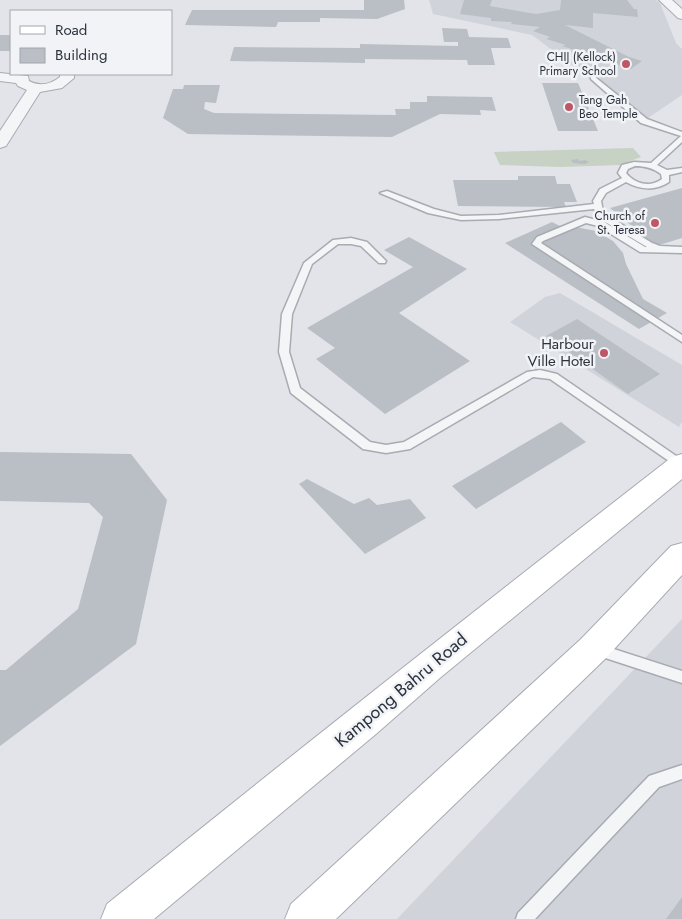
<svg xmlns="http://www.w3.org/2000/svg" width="682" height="919" viewBox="0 0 682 919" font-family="Jost,sans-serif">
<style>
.built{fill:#d0d4da}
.green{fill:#c7d1c4}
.building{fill:#babec5}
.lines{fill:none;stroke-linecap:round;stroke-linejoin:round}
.lane-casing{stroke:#a8abb2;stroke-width:3}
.street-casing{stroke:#a8abb2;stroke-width:2}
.secondary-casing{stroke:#a8abb2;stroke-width:2}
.lane{fill:#f4f5f7;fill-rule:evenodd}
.street{fill:#f4f5f7;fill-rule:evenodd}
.secondary{fill:#fff;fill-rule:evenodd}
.poi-dot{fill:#bf5666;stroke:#f1f3f6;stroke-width:2}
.labels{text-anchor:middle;stroke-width:5;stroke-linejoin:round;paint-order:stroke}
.far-poi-label{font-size:12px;fill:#2c333e;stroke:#f1f3f6;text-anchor:end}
.poi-label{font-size:15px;fill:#2c333e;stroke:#f1f3f6;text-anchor:end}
.near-street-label{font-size:18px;fill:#2c333e;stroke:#f1f3f6}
</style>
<rect width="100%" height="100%" fill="#e2e4e9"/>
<path class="built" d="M429,0H656L660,3L676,43L682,49V95L645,120L532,35L433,14Z
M560,293L682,365V422L679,427L510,322L545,297Z
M682,619V919H397Z"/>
<path class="green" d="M633,148L641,157L620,165L560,167L500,165L494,152Z"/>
<path class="building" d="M364,0H404L405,9L377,19L320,18V22H278L276,27L185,25L192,10H364Z
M464,0H492L490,6L536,14L560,10L561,0H627L634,9H637L638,17L593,13V28L565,25L629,57L642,61L631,69L600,59L598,60L578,54L581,52L562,46L566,45L546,39L550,37L533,31L540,27L511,24L512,22L491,21V18L460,14Z
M442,28L467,29L469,37L508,38L511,48H491L495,65H468L467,60L365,59V63L230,61L234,47L360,48V44L458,46V42H444Z
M0,35H11V51H0Z
M542,83H578L598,131H558Z
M184,85H220L216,103L205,102L204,109L214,113L396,115L395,109H410V102H427V96L492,97L496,111L480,110L481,115L440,114L392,137L188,134L163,118L173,89H183Z
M578,159L579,161L585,160L589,162L585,164L573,163L571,160Z
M518,176H555L557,184H570L577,202H564L566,207L458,206L453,180H518Z
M682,188V238L656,246L610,208Z
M552,222L560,226L575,227L596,231L613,241L623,253L626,264L643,299L667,313L639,329L505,243Z
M409,237L467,269L399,313L470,361L385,414L316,359L335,348L307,328L413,267L384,250Z
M577,319L660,374L628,394L546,336Z
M561,422L586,442L476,509L452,486Z
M0,452L131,454L167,500L136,644L0,746V670H6L78,609L103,517L89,503L0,501Z
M307,479L354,504L369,498L377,505L410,499L426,518L365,554L299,484Z
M682,897V919H666Z"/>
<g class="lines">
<defs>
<path id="lane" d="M591,77H595L647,119L682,132V142L657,165L667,170L682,168V172L669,175V182C656,191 640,190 626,182L606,193L601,201L603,211L608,216L652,243L660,246L682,247V253L640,252L598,226L586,223L543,241L541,243L682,335V342L532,244L537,237L585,217L604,222L645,247H647L602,220L594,209L499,219L461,220L428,213L380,193L387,191L434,209L461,216L499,215L594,204L593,201L600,189L622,178L618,173L622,165L634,162L651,163L681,136L641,123L591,79ZM635,166C645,166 653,168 661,174L662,179C650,188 635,184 626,173L628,169Z
M351,238L367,242L386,261L385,263H379L361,246L351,244H338L312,264L292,314L289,352L300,388L370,442L386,445L404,442L527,372L540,370L557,374L682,460V470L550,379L533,377L410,449L386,453L363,449L291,393L279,352L282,314L304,263L333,240Z
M595,643L682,671V683L590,653L588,649L590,645Z
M682,765V779L659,787L535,919H516L518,913L649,776Z"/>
<path id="street" d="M659,0H672L682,9V19L678,18Z
M0,73L28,76L29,81C40,87 51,84 60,77V74H74V78L62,88L40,92L6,146L0,148V131L27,90L18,86L16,83L0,81Z"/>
<path id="secondary" d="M682,454V479L441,677L376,734L154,919H101L107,904C294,753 483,604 672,457Z
M682,543V575L605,659L336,919H285L291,904L581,639L671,546Z"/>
</defs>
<use href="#lane" class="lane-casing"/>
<use href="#street" class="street-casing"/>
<use href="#secondary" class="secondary-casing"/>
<use href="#lane" class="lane"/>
<use href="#street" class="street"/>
<use href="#secondary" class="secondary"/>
</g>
<g class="poi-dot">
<circle cx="626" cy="64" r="5"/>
<circle cx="569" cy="107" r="5"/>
<circle cx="655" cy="223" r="5"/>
<circle cx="604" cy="353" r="5"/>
</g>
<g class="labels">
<g class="far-poi-label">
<text x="616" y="61">CHIJ (Kellock)<tspan x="616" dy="14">Primary School</tspan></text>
<text x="579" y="104" text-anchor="start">Tang Gah<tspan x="579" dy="14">Beo Temple</tspan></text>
<text x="645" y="220">Church of<tspan x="645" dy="14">St. Teresa</tspan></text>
</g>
<g class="poi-label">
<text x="594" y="349">Harbour<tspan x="594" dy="17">Ville Hotel</tspan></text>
</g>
<g class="near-street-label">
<text transform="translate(401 690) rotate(-40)" y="6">Kampong Bahru Road</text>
</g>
</g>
<rect x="10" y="10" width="162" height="65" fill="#f1f3f6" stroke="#a2a6ac"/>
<rect x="20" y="26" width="25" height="8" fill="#ffffff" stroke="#a2a6ac"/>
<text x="55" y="35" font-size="15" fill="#2c333e">Road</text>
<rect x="20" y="48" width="25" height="15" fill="#babec5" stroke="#a2a6ac"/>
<text x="55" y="60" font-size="15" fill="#2c333e">Building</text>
</svg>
